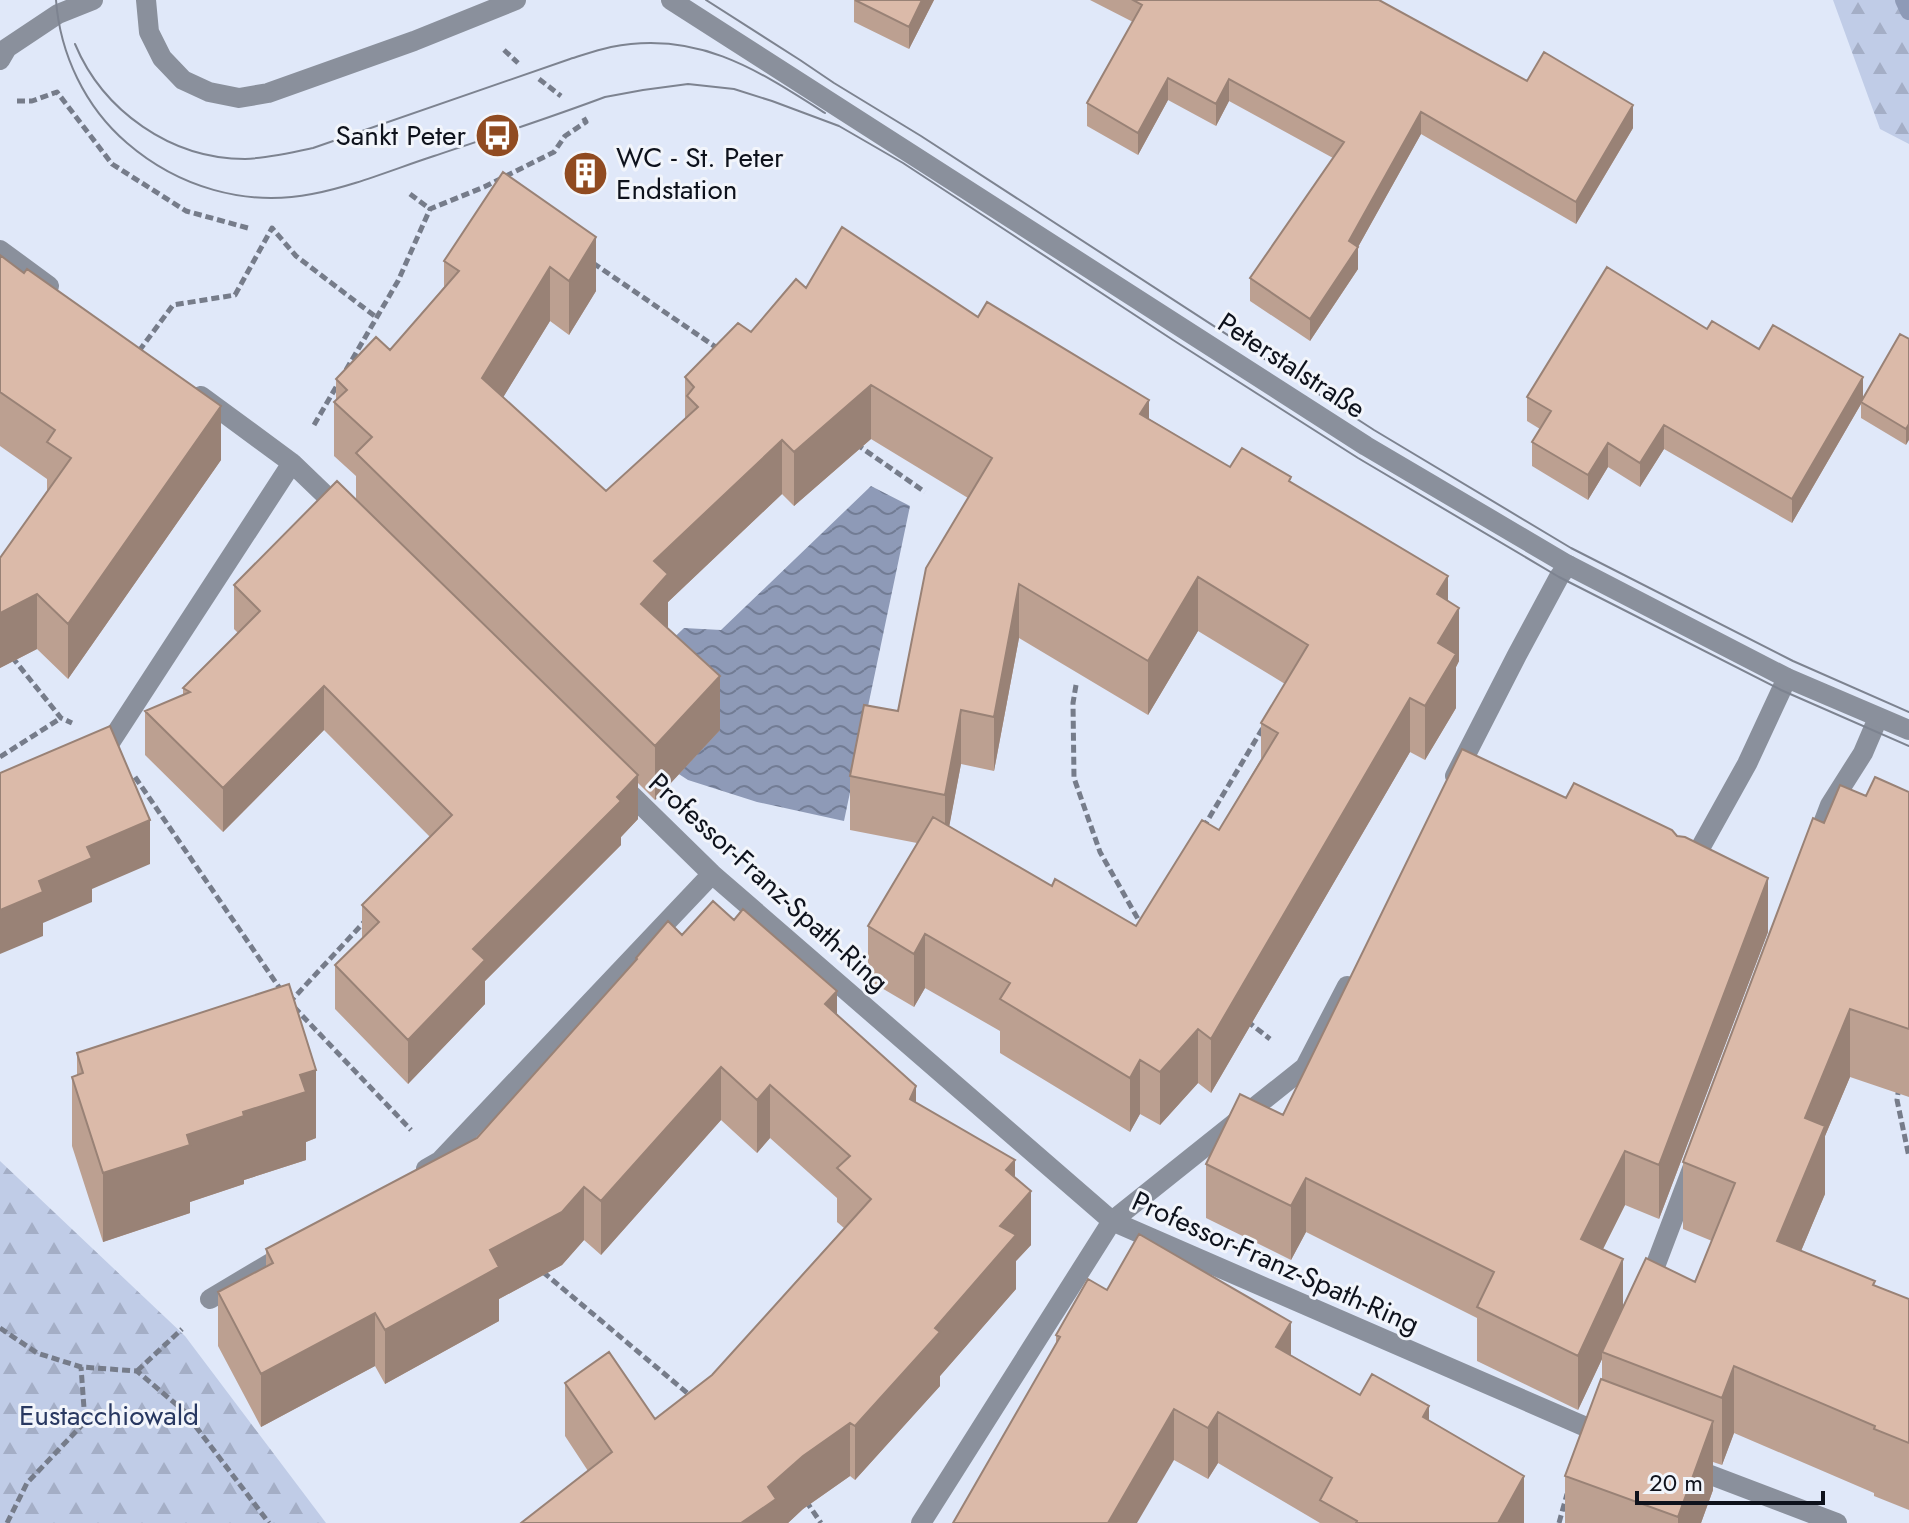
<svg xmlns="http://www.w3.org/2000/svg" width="1909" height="1523" viewBox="0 0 1909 1523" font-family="Jost,sans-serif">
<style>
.forest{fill:url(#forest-firs)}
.water{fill:url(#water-waves)}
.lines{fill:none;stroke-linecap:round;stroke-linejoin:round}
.stream{stroke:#8e9ab7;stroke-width:18}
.path{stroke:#767c8a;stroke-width:5;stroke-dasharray:8 4;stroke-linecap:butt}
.service{stroke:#8a909c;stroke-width:20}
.tertiary{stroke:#8a909c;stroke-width:20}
.tram{stroke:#7d8390;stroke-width:2}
.wall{fill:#bca091;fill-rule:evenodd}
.shaded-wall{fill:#998276}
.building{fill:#dbbaa9;stroke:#998276;stroke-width:2}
.labels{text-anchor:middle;stroke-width:6;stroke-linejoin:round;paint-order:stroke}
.poi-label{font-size:28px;fill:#0e121c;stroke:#f2f5fb;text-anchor:end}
.street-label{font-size:28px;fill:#0e121c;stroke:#f2f5fb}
.park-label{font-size:28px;fill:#283861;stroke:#f2f5fb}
</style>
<defs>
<pattern id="forest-firs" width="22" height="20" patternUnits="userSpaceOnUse" patternTransform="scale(2)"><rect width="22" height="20" fill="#c0cce7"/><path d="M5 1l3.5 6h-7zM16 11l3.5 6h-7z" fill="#a4aec6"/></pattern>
<pattern id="water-waves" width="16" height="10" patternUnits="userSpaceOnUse" patternTransform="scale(2)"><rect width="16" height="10" fill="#8e9ab7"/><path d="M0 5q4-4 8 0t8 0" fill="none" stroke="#727c94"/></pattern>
</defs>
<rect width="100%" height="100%" fill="#e0e8f9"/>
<path class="forest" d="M1833,0H1909V144L1880,129Z
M0,1161L185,1336L326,1523H0Z"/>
<path class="water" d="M871,486L910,506L844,821L757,802L688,780L591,717L684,628L721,630Z"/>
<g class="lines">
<path class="stream" d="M1904,0L1909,11"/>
<path class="path" d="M504,50L518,63
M539,79L561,96
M17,101H32L57,92L112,164L186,211L248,228
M410,194L430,209
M593,263L720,350
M139,351L173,305L235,295L272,228L296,256L376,317
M346,370L398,281L430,209L484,187L554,152L565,136L586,122L582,115
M314,425L339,382
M856,444L925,492
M12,657L61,718L72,723
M1076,685L1073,703L1074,778L1100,852L1142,926
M0,757L61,718
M135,777L283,993
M1203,828L1264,726
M289,1003L366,920
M294,1007L411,1130
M1247,1021L1270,1039
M1899,1087L1897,1100L1909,1157
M543,1272L692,1397
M0,1328L37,1353L81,1367L137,1371L184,1411L269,1523
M137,1371L182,1329
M806,1501L821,1523
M7,1523L27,1483L85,1422L81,1367
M1559,1523L1567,1494"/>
<path class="service" d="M146,0L149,32L162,58L183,80L209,92L239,98L268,93L414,41L516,0
M0,60L7,48L58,14L93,0
M0,250L49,286
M201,396L292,463L343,512
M111,741L292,463
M1455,776L1517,655L1559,577L1568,565
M620,784L712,874L1112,1221L1609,1437
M1814,847L1830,805L1863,753L1878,718
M1688,870L1747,764L1787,678
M426,1169L440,1161L712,874
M1648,1285L1692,1169
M210,1299L289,1252
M1687,1466L1837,1523
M921,1523L1112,1221L1305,1067L1347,986"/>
<path class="tertiary" d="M671,0L1366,446L1568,565L1787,678L1909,730"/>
<path class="tram" d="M56,0C60,54 85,107 127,143C178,187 245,207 312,194C354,186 394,169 434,156C491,137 549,118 605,97L643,90L688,84L734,89L772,101L839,126L903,163L1173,340L1358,458L1559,577L1781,690L1909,746
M706,0L800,60L834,83L921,136L1374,430L1571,548L1793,661L1909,712
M75,44C103,111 171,159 245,159C268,158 290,153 313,148L570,59C583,55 597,50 611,47C697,30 756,69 825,113"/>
</g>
<path class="wall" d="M854,0H934L909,49L854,22Z
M1090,0H1379L1527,81L1633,128L1576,224L1421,134L1358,247V269L1310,341L1250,301V278L1333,158L1229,101L1216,126L1168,100L1138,155L1087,126V103L1133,22Z
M503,172L596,291L569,335L550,321L503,397L606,491L685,419V377L751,332L806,288L978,317L1230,467L1291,482L1448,600L1459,661L1456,667V708L1425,760L1410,752L1211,1093L1198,1083L1160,1125L1140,1114L1130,1132L1000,1053V1031L925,988L914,1007L868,980V926L917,843L850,830V776L898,711L968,498L871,439L794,506L782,494L668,602L667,628L720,730L655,800L638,783V819L621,837V845L485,981V1004L408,1084L335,1009V965L362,939V905L430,837L324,730L223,832L145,755V711L183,695V688L238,633L234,629V585L356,499V476L334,456V402L336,401V379L390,350L444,287V261ZM1198,631L1285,684L1261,723V759L1219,830L1136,926L1052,886L949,826L961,764L994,771L1019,638L1148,715Z
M0,255L221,460L68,679L37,649L0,668L47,492V479L0,446Z
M1707,329L1759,349L1863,399L1909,339L1906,445L1861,418V404L1792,523L1664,449L1640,487L1608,467L1588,500L1532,466V442L1540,429L1527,421V397Z
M1909,792V1097L1850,1077L1825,1136V1194L1801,1251L1875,1286L1909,1299V1510L1874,1496V1493L1734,1433L1722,1465L1713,1462V1490L1701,1523H1565V1476L1602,1379V1359L1578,1410L1477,1361V1318L1306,1232L1291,1260L1206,1218V1164L1283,1115L1566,798L1768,932L1659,1219L1625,1205L1603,1249L1623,1307L1695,1282L1712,1241L1683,1229V1162L1824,823L1866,796Z
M682,935L837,1014L916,1103L1015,1177L1031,1245L1016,1261V1289L940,1376V1386L855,1480L850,1476L803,1509L788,1523H521L588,1471L565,1436V1383L655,1419L712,1375L844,1228L837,1222V1198L770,1138L757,1153L721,1120L601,1255L584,1240L562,1265L499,1299V1321L385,1384L375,1366L261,1427L218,1346V1292L266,1267V1249L477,1138L636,960V958Z
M77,1053L316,1138L306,1142V1160L244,1180V1184L190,1202V1213L103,1242L72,1146V1077L77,1075Z
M1107,1290L1291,1355L1360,1395L1429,1420L1524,1523H1320L1218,1463L1208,1479L1174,1460L1056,1343V1335Z"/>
<path class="shaded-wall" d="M922,0H934L909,49V27Z
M1168,78V100L1138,155V133Z
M1229,79V101L1216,126V104Z
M1633,105V128L1576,224V202Z
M1421,112V134L1358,247V269L1310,341V319L1349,241Z
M596,237V291L569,335V281Z
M550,267V321L482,432V378Z
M1863,377V401L1861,402V404L1792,523V499Z
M871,385V439L794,506V452Z
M1149,400V454L1140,414Z
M221,406V460L68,679V624Z
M1909,424V440L1906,445V429Z
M1664,425V449L1640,487V463Z
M782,440V494L668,602V628L641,604L654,561Z
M1608,443V467L1588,500V475Z
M1448,576V627L1459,608V661L1456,667V708L1425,760V706L1437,594Z
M1198,577V631L1148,715V661Z
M1019,584V638L994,771V717Z
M37,594V649L0,668V613Z
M720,676V730L655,800V746Z
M324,686V730L223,832V788Z
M1410,698V752L1211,1093V1039Z
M961,710V764L945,849V795Z
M638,775V819L621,837V845L485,981V1004L408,1084V1040L473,949Z
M150,820V864L92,889V902L43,923V936L0,954V910L87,847Z
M1768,878V932L1659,1219V1165Z
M925,934V988L914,1007V954Z
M837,991V1045L825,1004Z
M1850,1009V1077L1825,1136V1194L1777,1308V1241L1805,1118Z
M1198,1029V1083L1160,1125V1072Z
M1140,1060V1114L1130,1132V1078Z
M721,1067V1120L601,1255V1201Z
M316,1070V1138L306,1142V1160L244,1180V1184L190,1202V1213L103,1242V1173L187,1135L243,1112L300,1075Z
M770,1085V1138L757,1153V1100Z
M916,1086V1139L910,1099Z
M1625,1151V1205L1581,1293V1239Z
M1015,1160V1209L1031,1191V1245L1016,1261V1289L940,1376V1386L855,1480V1426L935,1328L1000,1226L1006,1170Z
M1306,1178V1232L1291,1260V1206Z
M584,1187V1240L562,1265L499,1299V1321L385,1384V1330L490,1250Z
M1623,1259V1314L1602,1352V1359L1578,1410V1356Z
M375,1313V1366L261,1427V1374Z
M1291,1322V1372L1276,1347Z
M1734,1366V1433L1722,1465V1398Z
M1429,1406V1457L1423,1417Z
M1174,1409V1460L1137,1523H1108Z
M1218,1412V1463L1208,1479V1428Z
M1713,1421V1490L1701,1523H1678V1517Z
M850,1423V1476L803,1509L788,1523H741L768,1487L803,1456Z
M1524,1476V1523H1498Z"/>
<path class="building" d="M855,0H922L909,27Z
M1133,0H1379L1527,81L1544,52L1633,105L1576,202L1421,112L1349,241L1358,247L1310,319L1250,278L1344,142L1229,79L1216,104L1168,78L1138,133L1087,103L1142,5Z
M503,172L596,237L569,281L550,267L482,378L606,491L698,407L687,396L694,387L685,377L738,323L751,332L796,279L806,288L842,227L978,317L987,302L1149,400L1140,414L1230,467L1242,448L1291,477L1289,481L1448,576L1437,594L1459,608L1438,643L1456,654L1425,706L1410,698L1211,1039L1198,1029L1160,1072L1140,1060L1130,1078L1000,999L1010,983L925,934L914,954L868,926L933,817L1052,886L1055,879L1136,926L1202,820L1219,830L1278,733L1261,723L1308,645L1198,577L1148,661L1019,584L994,717L961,710L945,795L850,776L864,705L898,711L926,568L992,458L871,385L794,452L782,440L654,561L668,574L641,604L720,676L655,746L356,453L372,437L334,402L347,390L336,379L376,337L390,350L459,271L444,261Z
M0,255L24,273L27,269L221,406L68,624L37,594L0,613V558L71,458L47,442L55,430L0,392Z
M1607,267L1707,329L1712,321L1759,349L1773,325L1863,377L1792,499L1664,425L1640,463L1608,443L1588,475L1532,442L1551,411L1527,397Z
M1900,334L1909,339V424L1906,429L1861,402Z
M337,481L638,775L617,797L621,801L473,949L485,960L408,1040L335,965L379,922L362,905L452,815L324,686L223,788L145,711L190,692L183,688L260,611L234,585Z
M110,726L150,820L87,847L92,858L39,881L43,892L0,910V773Z
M1462,749L1566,798L1574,783L1672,830L1677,836L1685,837L1768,878L1659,1165L1625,1151L1581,1239L1623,1259L1578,1356L1477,1307L1494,1272L1306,1178L1291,1206L1206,1164L1240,1094L1283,1115Z
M1875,777L1909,792V1029L1850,1009L1805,1118L1825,1126L1777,1241L1875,1281L1873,1285L1909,1299V1443L1874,1429L1875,1426L1734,1366L1722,1398L1602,1352L1646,1258L1695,1282L1735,1183L1683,1162L1813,818L1824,823L1840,785L1866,796Z
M713,901L734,920L743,909L837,991L825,1004L916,1086L910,1099L1015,1160L1006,1170L1031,1191L1000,1226L1016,1235L935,1328L940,1332L855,1426L850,1423L803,1456L768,1487L776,1499L741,1523H521L612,1452L565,1383L609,1352L655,1419L712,1375L871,1199L837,1168L850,1156L770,1085L757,1100L721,1067L601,1201L584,1187L562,1212L490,1250L499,1267L385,1330L375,1313L261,1374L218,1292L273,1263L266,1249L477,1138L637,959L636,958L668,921L682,935Z
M289,984L316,1070L300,1075L306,1092L243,1112L244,1116L187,1135L190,1145L103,1173L72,1077L83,1073L77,1053Z
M1139,1234L1291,1322L1276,1347L1360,1395L1372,1374L1429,1406L1423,1417L1524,1476L1498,1523H1356L1357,1521L1320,1500L1332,1478L1218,1412L1208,1428L1174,1409L1108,1523H953L1060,1337L1056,1335L1088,1279L1107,1290Z
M1601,1379L1713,1421L1678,1517L1565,1476Z"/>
<defs>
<symbol id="bus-disc" viewBox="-11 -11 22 22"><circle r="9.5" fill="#904b21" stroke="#f2f5fb"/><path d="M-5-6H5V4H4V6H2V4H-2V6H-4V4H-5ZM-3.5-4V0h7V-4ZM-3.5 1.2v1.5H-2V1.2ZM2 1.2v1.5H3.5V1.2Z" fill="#fff"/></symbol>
<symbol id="building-disc" viewBox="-11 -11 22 22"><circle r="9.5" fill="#904b21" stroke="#f2f5fb"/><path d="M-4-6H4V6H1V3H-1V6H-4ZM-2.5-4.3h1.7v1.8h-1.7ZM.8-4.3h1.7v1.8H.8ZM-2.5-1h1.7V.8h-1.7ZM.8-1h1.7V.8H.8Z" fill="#fff"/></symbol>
</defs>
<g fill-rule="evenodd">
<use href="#bus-disc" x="472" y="110" width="51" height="51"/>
<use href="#building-disc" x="560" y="148" width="51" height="51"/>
</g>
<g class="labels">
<g class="poi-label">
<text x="466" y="145">Sankt Peter</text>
<text x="616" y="167" text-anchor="start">WC - St. Peter<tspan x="616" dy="32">Endstation</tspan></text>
</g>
<g class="street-label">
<text transform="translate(1292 365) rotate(33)" y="10">Peterstalstraße</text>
<text transform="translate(769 882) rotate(42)" y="10">Professor-Franz-Spath-Ring</text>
<text transform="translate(1276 1262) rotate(24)" y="10">Professor-Franz-Spath-Ring</text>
</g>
<g class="park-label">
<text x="109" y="1425">Eustacchiowald</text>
</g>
</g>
<path d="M1637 1491v12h186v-12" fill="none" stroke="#0e121c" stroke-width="4"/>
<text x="1649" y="1491" font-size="24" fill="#0e121c" stroke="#f2f5fb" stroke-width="6" paint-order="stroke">20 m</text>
</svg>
